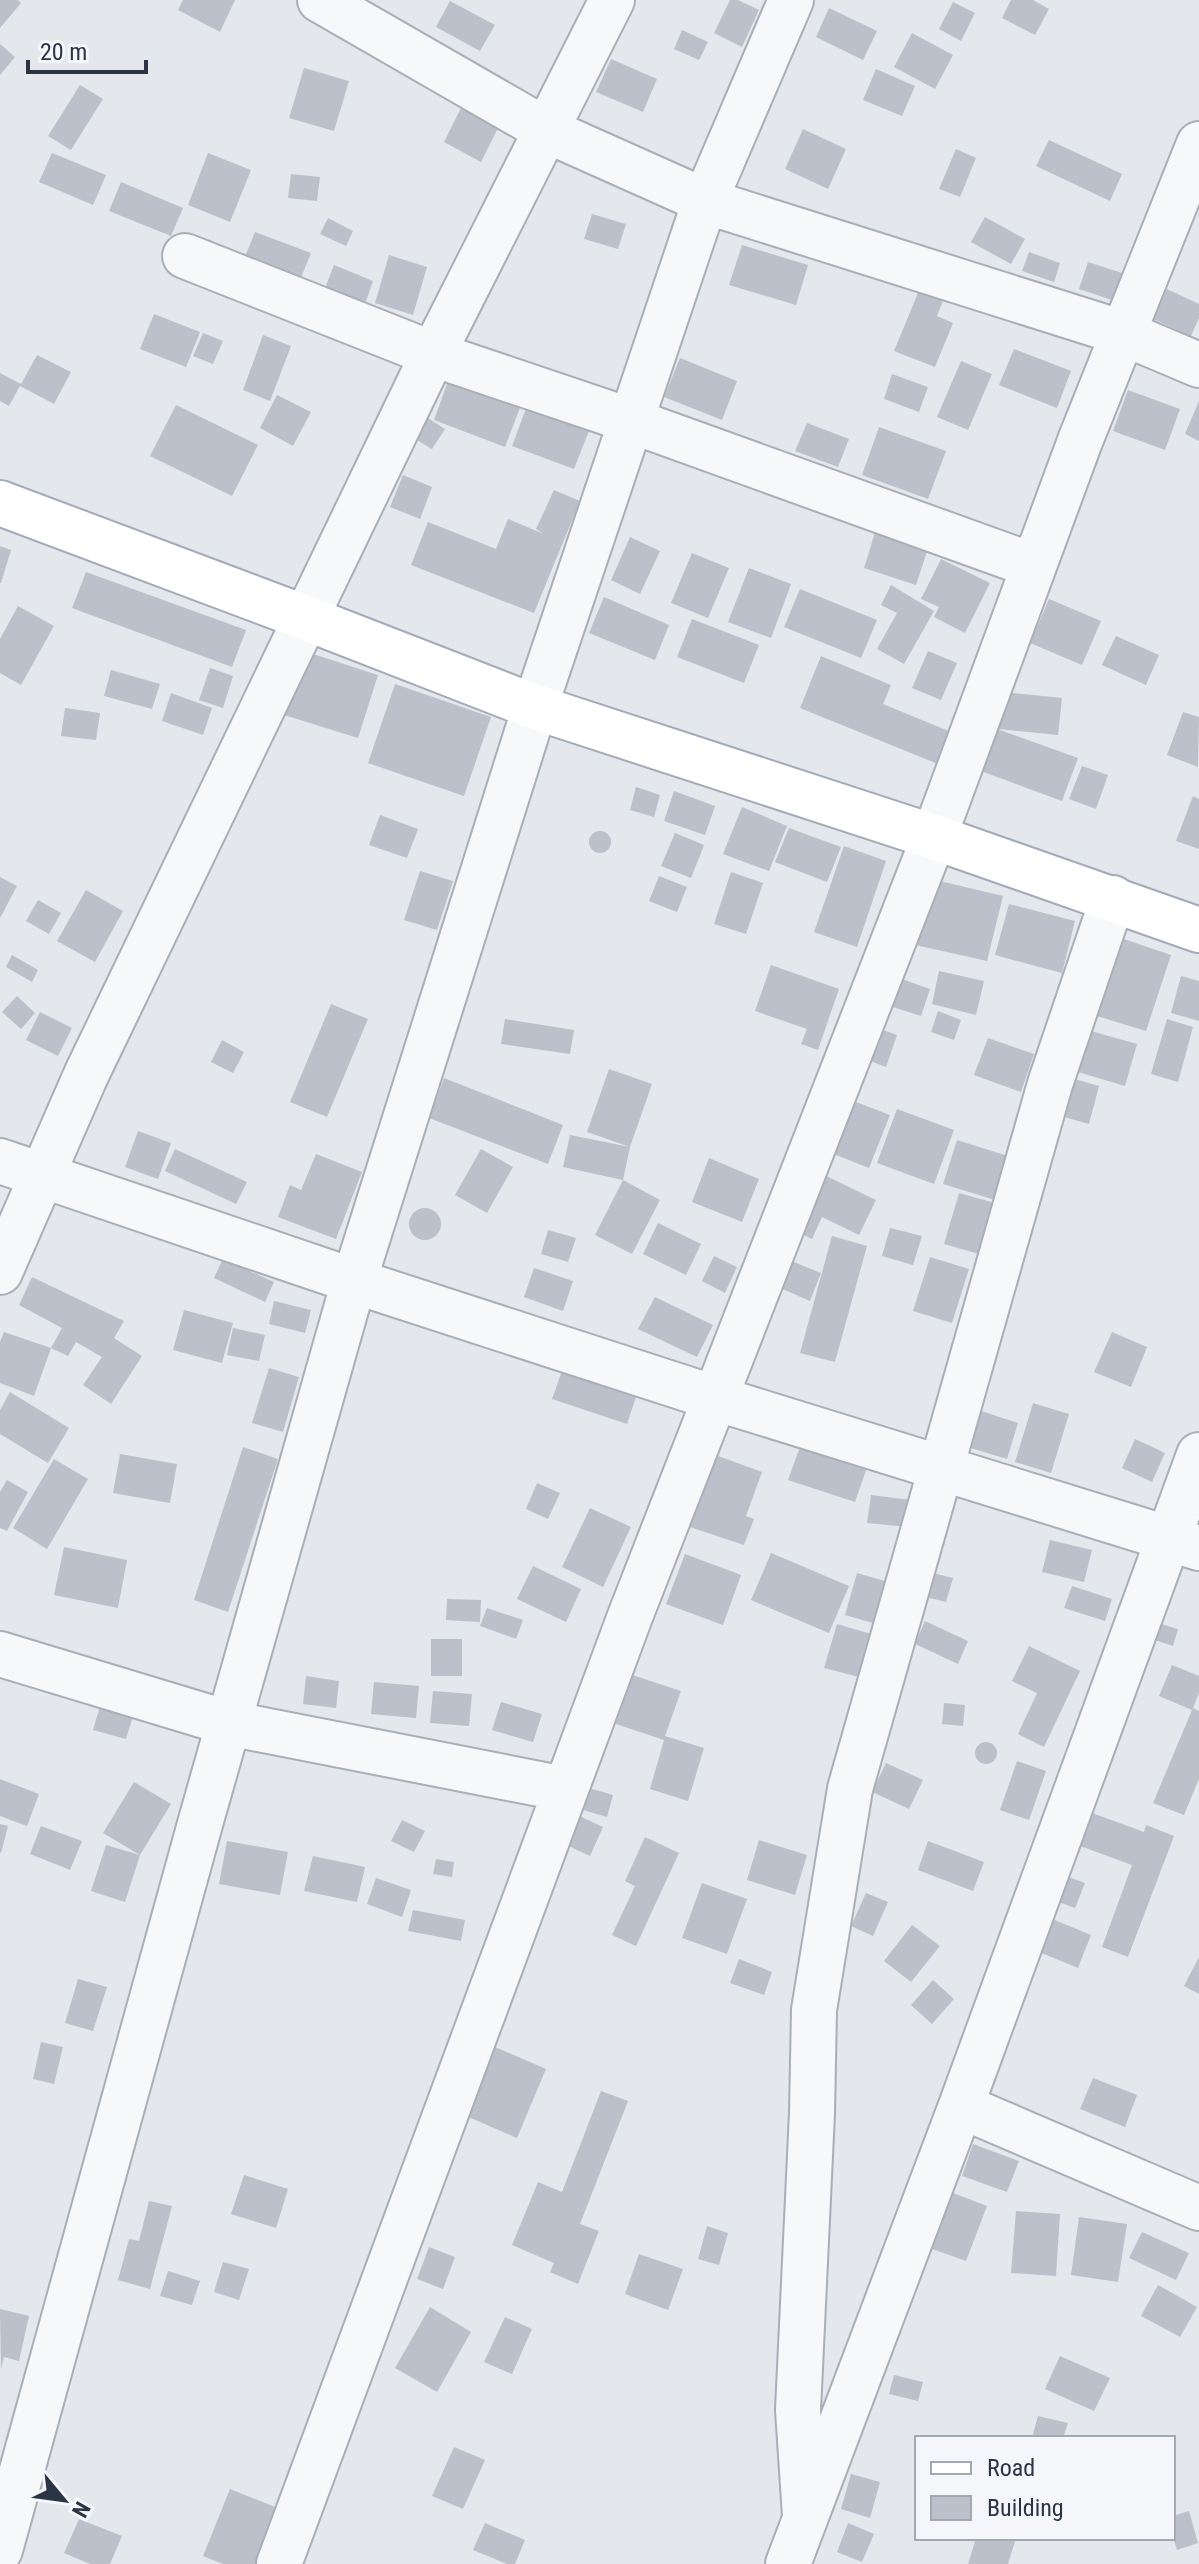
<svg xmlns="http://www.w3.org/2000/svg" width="1199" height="2564" viewBox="0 0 1199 2564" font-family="'Roboto Condensed',sans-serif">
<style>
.building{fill:#bbc0ca}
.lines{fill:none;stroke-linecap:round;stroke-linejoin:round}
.minor-casing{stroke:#a9aeb7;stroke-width:48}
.major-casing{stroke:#a3abb8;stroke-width:48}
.minor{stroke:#f7f8fa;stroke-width:44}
.major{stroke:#fff;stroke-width:44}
</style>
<rect width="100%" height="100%" fill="#e4e7ec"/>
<path class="building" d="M0,0H18L21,3L0,28Z
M183,0H235L220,32L178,10Z
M730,0H738L759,10L742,47L714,33Z
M1011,0H1033L1049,9L1035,35L1002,18Z
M450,1L495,25L480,51L436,27Z
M953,2L975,13L961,41L939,29Z
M829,8L877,31L863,60L816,37Z
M682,30L708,42L699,60L674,49Z
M912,33L953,55L935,89L894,67Z
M0,44L15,57L0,75Z
M611,59L657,79L643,112L596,92Z
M304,68L349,81L334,131L289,118Z
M876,69L915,86L902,116L863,100Z
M80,85L103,99L71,150L48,136Z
M463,104L501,122L481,162L444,142Z
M803,129L846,149L828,189L785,169Z
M1049,140L1122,174L1110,201L1036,166Z
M956,149L976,158L960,197L939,189Z
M52,153L106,175L93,205L39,182Z
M208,153L251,170L230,222L188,205Z
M291,174L320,177L317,201L288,198Z
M121,182L183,208L171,236L109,211Z
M592,214L626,224L618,249L584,239Z
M985,217L1025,239L1011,264L971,242Z
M328,218L353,231L346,246L320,234Z
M255,232L311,253L300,280L244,259Z
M742,245L808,265L796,305L729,285Z
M1029,252L1060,263L1054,282L1022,271Z
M389,255L427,267L413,315L375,303Z
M1088,262L1122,273L1112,300L1079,289Z
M334,265L373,281L364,307L324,291Z
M920,288L944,298L937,316L953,323L935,367L894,351Z
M1167,289L1199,304V318L1191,336L1153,319Z
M154,314L200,332L186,367L140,349Z
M203,333L223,341L213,364L193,356Z
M263,335L291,346L270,401L243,390Z
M1014,349L1071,371L1057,408L999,385Z
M37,355L71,372L54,404L20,386Z
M680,358L737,381L722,420L664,397Z
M961,361L992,374L968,430L937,417Z
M452,370L524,397L505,447L434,420Z
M0,373L21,384L9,406L0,401Z
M892,374L928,387L919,412L884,399Z
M1128,390L1180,409L1165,450L1113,431Z
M277,395L311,412L293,446L260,428Z
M1199,401V441L1185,434Z
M528,403L591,426L574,469L512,446Z
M176,405L258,445L232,496L150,456Z
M420,413L445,429L432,449L407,434Z
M807,423L849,439L838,467L795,451Z
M879,427L946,451L928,499L862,475Z
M403,475L432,487L420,519L390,507Z
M554,490L580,501L534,613L411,565L428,522L496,549L508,519L544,534L536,529Z
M877,526L930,542L916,585L864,568Z
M630,537L660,551L640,594L611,580Z
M0,546L11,550L1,583H0Z
M692,553L729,568L708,618L671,603Z
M941,559L990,583L965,633L934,617L939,607L921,599Z
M749,568L791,584L771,638L728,622Z
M86,572L246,630L232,667L72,608Z
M891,585L934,611L904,664L877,649L897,613L881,605Z
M800,589L877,620L861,658L784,627Z
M604,597L669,625L655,660L589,633Z
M1049,599L1101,621L1082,665L1030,643Z
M18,606L54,626L21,685L0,673V639Z
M692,619L759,645L744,683L677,657Z
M1116,636L1159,655L1146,685L1102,665Z
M301,650L378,675L358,738L281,714Z
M928,651L957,663L941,700L912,688Z
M821,656L891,685L883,704L951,732L938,764L800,708Z
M210,668L233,676L223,708L199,700Z
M111,670L160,684L152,709L104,696Z
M395,684L491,717L464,796L368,763Z
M1003,692L1062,698L1058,735L999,729Z
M171,693L212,708L203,735L162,721Z
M65,708L100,713L96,740L61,736Z
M1183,712L1199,717L1198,767L1167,755Z
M994,728L1078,758L1062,801L978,770Z
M1082,766L1108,775L1096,809L1069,799Z
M636,787L660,795L654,817L630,810Z
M674,791L715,806L705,835L664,821Z
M1193,796L1199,799V849L1176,841Z
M742,807L787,826L769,871L723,854Z
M380,815L418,829L407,858L369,845Z
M789,828L841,847L827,882L775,862Z
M589 842a11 11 0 1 1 22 0a11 11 0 1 1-22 0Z
M675,833L704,845L691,878L661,866Z
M844,846L886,861L857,947L814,932Z
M420,871L453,881L437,930L404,920Z
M731,872L763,883L746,934L714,924Z
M659,876L687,887L677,912L649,901Z
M0,877L17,886L0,918Z
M927,878L1003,896L987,961L911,944Z
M86,890L123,911L95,962L57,941Z
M38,900L61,913L49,934L26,921Z
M1009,904L1075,921L1062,973L995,955Z
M1112,935L1171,955L1146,1031L1087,1013Z
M12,955L38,970L32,982L6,967Z
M771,965L839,989L818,1050L801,1044L807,1029L755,1011Z
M939,971L984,981L976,1015L932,1004Z
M890,975L930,989L921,1016L880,1003Z
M1181,976L1199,981V1021L1171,1013Z
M17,996L35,1013L21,1029L2,1012Z
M331,1004L368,1019L327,1117L290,1102Z
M938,1011L961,1020L954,1040L931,1032Z
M40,1012L72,1028L58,1056L26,1040Z
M505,1019L574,1030L570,1054L501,1044Z
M1167,1019L1193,1027L1178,1082L1151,1074Z
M869,1025L897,1035L886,1067L857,1056Z
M1091,1031L1137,1044L1125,1086L1078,1072Z
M988,1038L1034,1054L1021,1092L974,1075Z
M222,1040L244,1052L233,1073L211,1062Z
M609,1069L652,1084L630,1147L587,1132Z
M1067,1077L1099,1086L1089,1124L1057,1115Z
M444,1078L563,1125L548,1164L429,1118Z
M843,1097L890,1115L869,1168L821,1149Z
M897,1109L954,1130L934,1184L877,1163Z
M138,1131L171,1143L158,1179L125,1167Z
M570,1135L630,1147L623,1180L660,1200L632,1254L595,1235L623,1180L563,1167Z
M957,1140L1008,1156L995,1200L943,1184Z
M175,1149L247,1182L236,1204L165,1171Z
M481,1149L513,1167L487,1213L455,1195Z
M316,1154L362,1172L336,1239L278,1217L290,1185L301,1190Z
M709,1158L759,1179L742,1222L692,1202Z
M820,1173L876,1200L859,1235L822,1217L812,1239L792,1229Z
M959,1193L995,1203L979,1254L944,1244Z
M409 1224a16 16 0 1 1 32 0a16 16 0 1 1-32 0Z
M658,1223L701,1244L686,1275L643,1254Z
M890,1228L922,1236L913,1265L882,1256Z
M548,1230L576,1238L568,1262L541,1254Z
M832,1236L867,1246L835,1362L800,1353Z
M714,1256L737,1267L725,1293L702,1281Z
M930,1257L969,1269L952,1323L913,1311Z
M784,1258L821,1273L810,1301L773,1285Z
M223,1259L274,1282L265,1302L214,1278Z
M534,1268L573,1281L563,1311L524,1297Z
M32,1277L124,1321L114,1338L142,1356L111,1404L83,1385L102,1357L76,1342L68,1356L51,1348L62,1328L19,1305Z
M655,1297L713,1325L697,1357L638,1329Z
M274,1301L311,1310L305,1333L269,1324Z
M184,1310L233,1323L222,1363L173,1350Z
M233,1328L265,1335L259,1361L227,1355Z
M4,1332L51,1348L34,1396L0,1383V1342Z
M1112,1332L1147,1347L1131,1387L1094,1372Z
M564,1365L638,1391L627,1424L552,1399Z
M269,1368L299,1377L283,1432L252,1423Z
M10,1392L69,1428L48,1463L0,1434V1410Z
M1033,1403L1069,1414L1051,1473L1015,1462Z
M978,1410L1018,1423L1007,1459L967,1447Z
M1135,1439L1165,1453L1152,1482L1122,1468Z
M243,1447L278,1459L228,1612L194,1600Z
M800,1447L866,1470L855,1502L788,1480Z
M710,1453L762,1472L746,1516L754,1519L744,1545L684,1525Z
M120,1454L177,1464L170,1503L113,1493Z
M54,1459L88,1479L47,1549L13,1528Z
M7,1480L28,1492L7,1531L0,1528V1492Z
M537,1483L560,1493L548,1519L526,1509Z
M871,1495L911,1500L908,1527L867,1523Z
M590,1508L631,1527L603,1587L562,1567Z
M1050,1540L1092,1550L1084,1582L1042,1572Z
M64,1547L127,1560L118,1608L54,1595Z
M771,1553L849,1586L829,1633L751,1600Z
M685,1554L741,1575L723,1625L666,1604Z
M533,1566L581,1589L566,1622L517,1599Z
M929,1572L953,1578L946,1602L922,1596Z
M857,1573L888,1582L876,1624L845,1615Z
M1072,1586L1112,1599L1105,1621L1064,1608Z
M447,1599L481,1600L480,1622L446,1620Z
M487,1608L523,1620L516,1639L480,1626Z
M925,1621L968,1641L958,1664L915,1644Z
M837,1624L871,1634L859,1677L824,1668Z
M1161,1624L1178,1629L1173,1646L1155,1640Z
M431,1639H462V1676H431Z
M1029,1646L1080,1671L1044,1747L1018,1734L1037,1693L1012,1681Z
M1172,1665L1199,1676V1693L1193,1708L1199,1711V1779L1184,1815L1153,1803L1192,1710L1159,1696Z
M617,1670L681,1691L665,1736L704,1748L688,1801L650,1789L664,1740L601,1719Z
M306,1676L339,1681L336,1708L303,1704Z
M374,1682L419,1686L416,1718L371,1714Z
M433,1691L472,1694L469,1726L430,1723Z
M501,1702L542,1714L533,1742L492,1730Z
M944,1703L965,1705L963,1726L942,1724Z
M100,1706L133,1716L126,1739L93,1730Z
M975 1753a11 11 0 1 1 22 0a11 11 0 1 1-22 0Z
M1017,1761L1046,1771L1029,1820L1000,1810Z
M886,1763L923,1780L909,1809L872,1792Z
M0,1779L39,1794L27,1826L0,1816Z
M134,1782L171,1804L140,1855L103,1833Z
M582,1786L613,1795L607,1817L576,1808Z
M1084,1810L1144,1832L1146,1825L1174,1836L1128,1957L1102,1947L1132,1865L1072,1843Z
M573,1813L603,1827L590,1856L560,1842Z
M402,1820L425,1831L414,1852L391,1841Z
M0,1824L8,1826L1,1853L0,1852Z
M41,1826L82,1841L70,1870L30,1854Z
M645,1837L679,1853L636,1946L612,1935L635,1886L625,1881Z
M759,1840L807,1855L795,1895L747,1880Z
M227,1841L288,1852L280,1895L219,1884Z
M928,1841L984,1862L973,1891L918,1870Z
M106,1845L140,1855L125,1902L91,1891Z
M313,1856L365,1867L357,1902L304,1891Z
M436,1859L454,1862L452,1877L433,1874Z
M1055,1872L1085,1883L1075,1908L1045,1897Z
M376,1878L411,1890L402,1917L367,1904Z
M702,1883L747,1899L727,1954L682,1938Z
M866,1893L888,1902L873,1936L851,1926Z
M413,1910L465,1920L461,1941L408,1931Z
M1040,1914L1091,1935L1078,1968L1027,1947Z
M912,1925L940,1946L911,1982L884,1961Z
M1199,1957V1994L1184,1986Z
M739,1959L772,1972L764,1995L730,1983Z
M78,1979L107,1987L93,2031L65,2023Z
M933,1980L954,1999L932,2024L911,2005Z
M41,2042L63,2047L54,2084L33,2079Z
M493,2046L546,2069L517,2138L464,2115Z
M1093,2078L1137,2095L1125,2127L1080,2109Z
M601,2091L628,2101L580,2224L599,2231L578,2284L550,2272L554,2263L512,2245L538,2182L562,2192Z
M973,2144L1019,2161L1007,2192L962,2176Z
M244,2175L288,2189L276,2228L231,2214Z
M953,2193L987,2206L966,2261L932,2249Z
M149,2201L172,2206L150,2289L118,2280L129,2239L139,2241Z
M1016,2211L1060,2214L1056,2276L1011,2273Z
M1079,2217L1127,2224L1118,2282L1071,2275Z
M707,2226L728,2233L719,2265L698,2259Z
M1142,2232L1189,2253L1176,2280L1129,2258Z
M429,2247L455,2257L443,2289L417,2279Z
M639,2254L683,2269L668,2310L625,2294Z
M223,2262L249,2269L239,2300L214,2292Z
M168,2271L200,2281L192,2305L160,2296Z
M1158,2285L1197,2307L1180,2337L1141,2316Z
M430,2307L471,2332L437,2392L395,2368Z
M0,2309L29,2316L19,2361L4,2357L1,2369Z
M505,2317L532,2329L512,2374L484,2362Z
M1060,2356L1110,2378L1094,2411L1045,2389Z
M894,2375L923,2382L918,2401L889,2394Z
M1038,2416L1068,2423L1063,2438H1032Z
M454,2447L485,2460L463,2509L432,2496Z
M851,2474L880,2482L870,2518L841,2509Z
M230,2489L280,2509L257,2564H223L203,2556Z
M1189,2511L1198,2543L1177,2550L1173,2537V2516Z
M79,2519L122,2536L110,2564H90L64,2553Z
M485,2523L525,2540L515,2564H507L473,2550Z
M848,2523L874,2534L862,2562L837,2552Z
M976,2538H1006L1015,2541L1008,2564H968Z"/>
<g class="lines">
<defs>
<path id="minor" d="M320,0L546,130L705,201L1123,333L1199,365
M185,256L433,354L632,421L1034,566
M0,1161L354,1281L715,1398L1199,1548
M0,1272L86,1075L433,354L612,0
M0,1654L228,1723L565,1789
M961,2106L1199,2208
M805,2516L798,2410L812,2113L814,2010L850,1789L1050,1084L1113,898
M0,2550L200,1824L354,1281L535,707L705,201L791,0
M279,2564L629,1619L934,837L1080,441L1199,144
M788,2564L961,2106L1199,1455"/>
<path id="major" d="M0,503L306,618L535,707L934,837L1199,930"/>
</defs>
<use href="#minor" class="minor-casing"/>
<use href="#major" class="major-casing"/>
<use href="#minor" class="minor"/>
<use href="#major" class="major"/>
</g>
<rect x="915" y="2436" width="260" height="104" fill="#f4f6f9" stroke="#a4a8b1" stroke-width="2"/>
<rect x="931" y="2462" width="40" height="12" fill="#ffffff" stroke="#a4a8b1" stroke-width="2"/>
<text x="987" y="2476" font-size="24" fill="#2b3445">Road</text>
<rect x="931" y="2496" width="40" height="24" fill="#bbc0ca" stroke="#a4a8b1" stroke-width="2"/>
<text x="987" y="2516" font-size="24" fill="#2b3445">Building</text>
<g transform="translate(64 2500) rotate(119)" stroke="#f4f6f9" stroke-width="6" paint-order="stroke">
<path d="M0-6L14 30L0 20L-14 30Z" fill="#2b3445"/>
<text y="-12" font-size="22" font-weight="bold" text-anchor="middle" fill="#2b3445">N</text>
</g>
<path d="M28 60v12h118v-12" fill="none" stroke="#2b3445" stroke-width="4"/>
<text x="40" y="60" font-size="24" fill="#2b3445" stroke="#f4f6f9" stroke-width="6" paint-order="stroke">20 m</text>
</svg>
